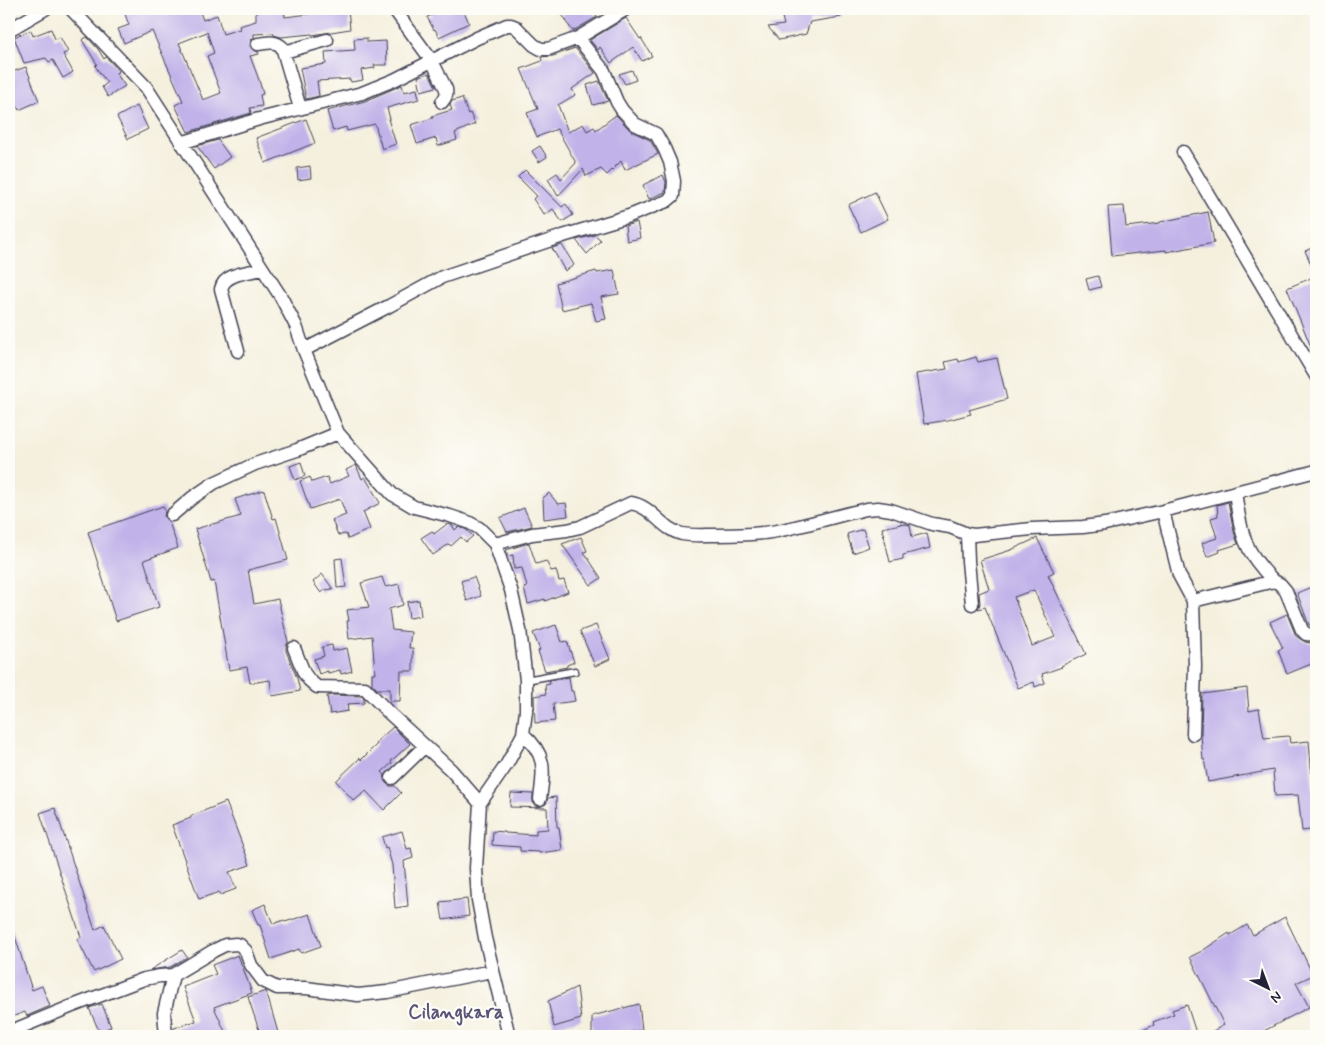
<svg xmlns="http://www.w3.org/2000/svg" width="1325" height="1045" viewBox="0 0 1325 1045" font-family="Mynerve,sans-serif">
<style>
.building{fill:#c1b3e9;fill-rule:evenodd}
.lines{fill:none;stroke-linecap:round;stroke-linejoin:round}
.service-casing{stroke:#424153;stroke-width:9}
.minor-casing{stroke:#424153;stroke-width:15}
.service{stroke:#fff;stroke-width:6}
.minor{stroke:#fff;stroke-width:12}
.labels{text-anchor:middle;stroke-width:4.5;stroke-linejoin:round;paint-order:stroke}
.quarter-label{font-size:19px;font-weight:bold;fill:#5a5578;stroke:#fdfcf7}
</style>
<rect width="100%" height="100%" fill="#fdfcf7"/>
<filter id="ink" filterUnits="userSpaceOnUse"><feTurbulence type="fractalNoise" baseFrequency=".02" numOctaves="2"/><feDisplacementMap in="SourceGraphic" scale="10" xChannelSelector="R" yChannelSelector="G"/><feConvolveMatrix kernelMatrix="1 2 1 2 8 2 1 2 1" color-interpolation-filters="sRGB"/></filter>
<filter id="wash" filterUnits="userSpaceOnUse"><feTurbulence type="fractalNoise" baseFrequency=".0096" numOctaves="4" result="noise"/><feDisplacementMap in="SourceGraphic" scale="20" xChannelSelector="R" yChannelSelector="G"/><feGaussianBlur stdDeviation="1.12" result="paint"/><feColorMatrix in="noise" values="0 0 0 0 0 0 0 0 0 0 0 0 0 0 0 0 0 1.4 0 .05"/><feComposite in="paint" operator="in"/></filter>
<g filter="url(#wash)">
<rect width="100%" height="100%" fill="#f5f0de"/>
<g id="blocks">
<path class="building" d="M123,9H199L203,20L217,15L223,34L240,29L239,26L256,21V12L284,10L285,17L309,14L308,10L315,9H348L350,29L312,35V34L281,37L274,35L273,33L254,34V37L251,40L250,46L252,49L258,52L259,54L250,56L259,80L263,94L260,95L262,106L250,108L251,113L188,132L175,105L183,101L152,31L124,43L118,29L129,25ZM207,32L214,53L207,56L221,93L203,100L179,43Z
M427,9H463L469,23L439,37L435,29L434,30L427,17L432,15Z
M557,9H590L597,17L573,31L566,22L567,21Z
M780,9H840L841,17L810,22L806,34L779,40L768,27L784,25Z
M626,18L640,39L641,38L652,56L642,61L633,47L611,63L600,47L598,50L590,40Z
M51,29L55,39L60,37L68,52L63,54L73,72L63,78L53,60L49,62L46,58L24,63L14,37L31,30L33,36Z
M87,37L98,49L104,59L106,57L119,71L116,73L125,86L108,97L102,87L107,83L95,66L97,64L82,40Z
M367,38V42L386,41L387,65H374L375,68L361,70L363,80L351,82L350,79L317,81L319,96L306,99L300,68L326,64L325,52L355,50L354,39Z
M575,48L595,73L572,89L575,95L558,105L568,132L583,124L587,131L594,127L596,130L616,115L631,131L650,140L658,154L625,170L621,161L607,175L601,169L586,176L583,169L558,196L548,179L557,173L561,179L576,163L557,129L537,137L527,113L538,109L521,69L542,61L541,57L553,56Z
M26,67L39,101L19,110L18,107L9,112V73Z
M632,70L636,80L625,84L619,74Z
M429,73L436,87L421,91L418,77Z
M599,81L608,101L593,105L587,85Z
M402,85L404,92L417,89L419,99L387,108L390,119H388L396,144L382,149L375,124L347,131L346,127L333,131L327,111L365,101Z
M462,98L468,114L470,113L475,124L455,133L457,140L438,146L436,138L417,144L411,125L433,118L432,116L452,110L450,105L452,101Z
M137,106L148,129L128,139L117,117Z
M306,119L315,143L265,163L256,138Z
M218,140L230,157L214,169L197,146Z
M540,146L547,157L539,162L532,151Z
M310,166L311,178L298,180L297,168Z
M525,170L562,207L566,204L573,215L562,222L553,209L544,215L533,199L537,196L518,177Z
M663,175L666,182L665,192L649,199L643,185Z
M875,192L888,219L861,232L848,205Z
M1124,206L1126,227L1160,223V222L1208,212L1214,243L1166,252V250L1112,256L1108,207Z
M637,222L640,238L627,241L625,226Z
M595,235L601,240L587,254L576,240Z
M562,245L574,265L565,271L552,248Z
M1316,246V274L1305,251Z
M614,270L619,294L601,297L606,319L596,321L591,303L562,310L556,283L596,271L597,273Z
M1098,276L1101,287L1089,290L1086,279Z
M1316,276V359L1287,288Z
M976,357L978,362L997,358L1007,399L969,410L971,414L948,420L924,424L916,374L947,369L945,362L958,359L959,362Z
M301,462L305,476L295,480L290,466Z
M356,465L362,479L365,477L380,503L363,512L370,529L348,539L346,534L338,535L332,520L346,515L340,499L310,509L300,481L310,477L312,482L327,477L330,484L349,476L346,470Z
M264,490L273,519L276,518L288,560L248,570L254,604L278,599L288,642L286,646V651L297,678L300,691L272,696L270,680L250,683L247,667L229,670L214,581L211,582L195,529L241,516L235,499Z
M549,493L558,504L566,503L568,516L544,519L543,498Z
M1228,502L1234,532L1238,544L1219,550L1220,552L1207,557L1202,543L1217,538L1211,518L1218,516L1217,505Z
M163,506L165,511L164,517L169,522L178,548L144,560L159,607L116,621L88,532Z
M524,508L532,526L507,532L500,518Z
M900,523L910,525L912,537L927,533L930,548L903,555V559L890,562L882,528L901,524Z
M447,524L452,525L455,530L458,527L465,529L473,536L466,542L461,537L451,546L449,544L433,555L421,538L432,531L434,534Z
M863,529L869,547L853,553L847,534Z
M581,537L587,551L584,552L601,578L591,585L562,544Z
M1037,538L1054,572L1048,575L1086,654L1061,666L1062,667L1042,674L1045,683L1035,687L1034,682L1018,688L985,607L978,609L980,604L979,593L989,589L980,560L1011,550ZM1034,590L1055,637L1032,646L1014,597Z
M529,543L536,564L546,561L551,571L556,570L559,581L564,580L568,592L545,601V599L528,604L524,588L527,587L522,568L514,569L513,555L508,556L506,550Z
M342,558L346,587L337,588L335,559Z
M322,574L333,589L325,590L321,593L313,582Z
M382,577L385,586L386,587L399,584L403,605L389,609L392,630L411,632L409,648H413V671H401L400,701H390V689H377L372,684V673H375L372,636L349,639L347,621H349L347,610L369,607L361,583Z
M474,577L481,596L467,601L461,581Z
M1316,585V627L1309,625L1297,593Z
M419,600L421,616L409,618L407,602Z
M1287,614L1296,636L1305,642L1316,644V662L1287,674L1278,650L1283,648L1270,622Z
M556,625L562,642L567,641L574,662L567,665V667L545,671L538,651L540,650L533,633Z
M596,625L610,659L595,666L580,631Z
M332,645L333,651L347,648L352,671L341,674L340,670L328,673V671L319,674L314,659L324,656L322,647Z
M569,677L571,691H573L575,701L553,704L555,721L535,723L534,696L546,694L545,685L550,684L549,681Z
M1247,688L1249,711L1259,709L1264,738L1289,736L1290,743L1309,741L1316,829L1302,831L1298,795L1275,796L1273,770L1208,782L1204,759L1203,760L1201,735L1202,694Z
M332,695L361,696L364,698V703L347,704L348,711L330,714L327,696Z
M393,727L410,744L391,761L392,763L382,772L385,775L384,780L386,783L390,786H395L401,793L384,810L366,791L354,801L336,781L360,758L361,760L377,744L376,742Z
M511,793L533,794V802L535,806L539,807L546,804L548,798L556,797L557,827H559L562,850L539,853V852L520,851V847L492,845L493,831L505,832V833L536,835V830L548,829L547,808L510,807Z
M226,802L250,865L229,872L236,889L220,895L219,892L199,899L172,825L191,818V816Z
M55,808L95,930L104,925L121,959L94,972L77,939L81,937L40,813Z
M402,831L407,849L411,848L413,858L404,861L408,906L395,908L392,865L387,847L385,848L382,837Z
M467,899L469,916L443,920L440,902Z
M265,904L273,924L284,920L285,922L310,914L321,946L301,953L299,949L271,959L260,925H258L252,910Z
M1285,917L1313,975L1296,983L1309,1007L1262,1032L1265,1036H1204L1224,1025L1190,957L1202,951L1229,933L1230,935L1247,925L1253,935Z
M9,924H11L32,990L42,986L50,1006L27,1016L25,1012L9,1018Z
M182,950L187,957L170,967L150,970Z
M238,955L252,993L214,1007L227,1036H176L174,1028L196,1021L183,987L216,974L212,965Z
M577,987L581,1019L554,1027L548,1001Z
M266,991L279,1036H261L248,997Z
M102,1004L111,1027L99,1031L89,1008Z
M639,1004L642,1030L612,1036H592V1016Z
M1187,1005L1197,1036H1129L1154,1025L1153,1022L1174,1014L1172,1010Z"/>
</g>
</g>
<g filter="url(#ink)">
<use href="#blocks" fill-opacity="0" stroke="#424153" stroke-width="1"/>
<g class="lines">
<defs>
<path id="service" d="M526,680L575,671"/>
<path id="minor" d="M71,9L146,87L281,297L296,326L304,350L338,433L392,494L414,507L450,516L468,522L479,528L495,544L511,590L520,630L526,680V711L523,734L507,764L480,803L476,868L478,900L485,938L509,1036
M394,9L432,61L446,89C447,95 446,97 442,102
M9,30L45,9
M258,44C267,43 275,40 282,47L300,108
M284,52L327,40
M181,143L259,119L362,93L394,80L477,38L507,25H511L516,27L534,45L541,49H548L578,38L626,9
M1183,152L1316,376
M304,350L389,306L442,277L563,236L629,216L667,201L673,196L674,181L670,162L664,148L656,134L635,124L622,110L617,102L604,71L578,38
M238,351L221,289C224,273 250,272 263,269
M1235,492C1241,533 1243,551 1274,581
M1163,511L1179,575L1193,601L1195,666L1193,734
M172,515L192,498L214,483L255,464L297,450L338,433
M967,534L968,561L972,604
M495,544L532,534L567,530L580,527L631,503C652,506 662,530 682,534C693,536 705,535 716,535C736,535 757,535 777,531C807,525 836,516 866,509L878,508L891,510L932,524L950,527L967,534L974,535L1032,529L1083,527L1105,524L1163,511L1316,471
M1193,601L1274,581L1280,584L1286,591L1302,630L1306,634L1316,635
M294,648L304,673L309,680L317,687L365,688L388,712L451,770L480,803
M523,734C547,755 544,770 540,799
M392,778L425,746
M9,1032L70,1007L144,979L160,976L173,975L213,951L225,945L236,944L240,945L246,951L251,965L263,981L277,988H306L358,995L387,992L492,971
M166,1036L164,1013L173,975"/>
</defs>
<use href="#service" class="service-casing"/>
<use href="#minor" class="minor-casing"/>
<use href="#service" class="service"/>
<use href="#minor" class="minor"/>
</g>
</g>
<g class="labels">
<g class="quarter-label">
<text x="456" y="1018">Cilangkara</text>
</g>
</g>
<rect width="1325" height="1045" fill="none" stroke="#fdfcf7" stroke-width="30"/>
<g transform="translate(1268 988) rotate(138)" stroke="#fdfcf7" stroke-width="4" paint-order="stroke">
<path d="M0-4L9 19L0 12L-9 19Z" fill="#22223b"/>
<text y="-8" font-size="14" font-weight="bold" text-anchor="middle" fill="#22223b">N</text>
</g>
</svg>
